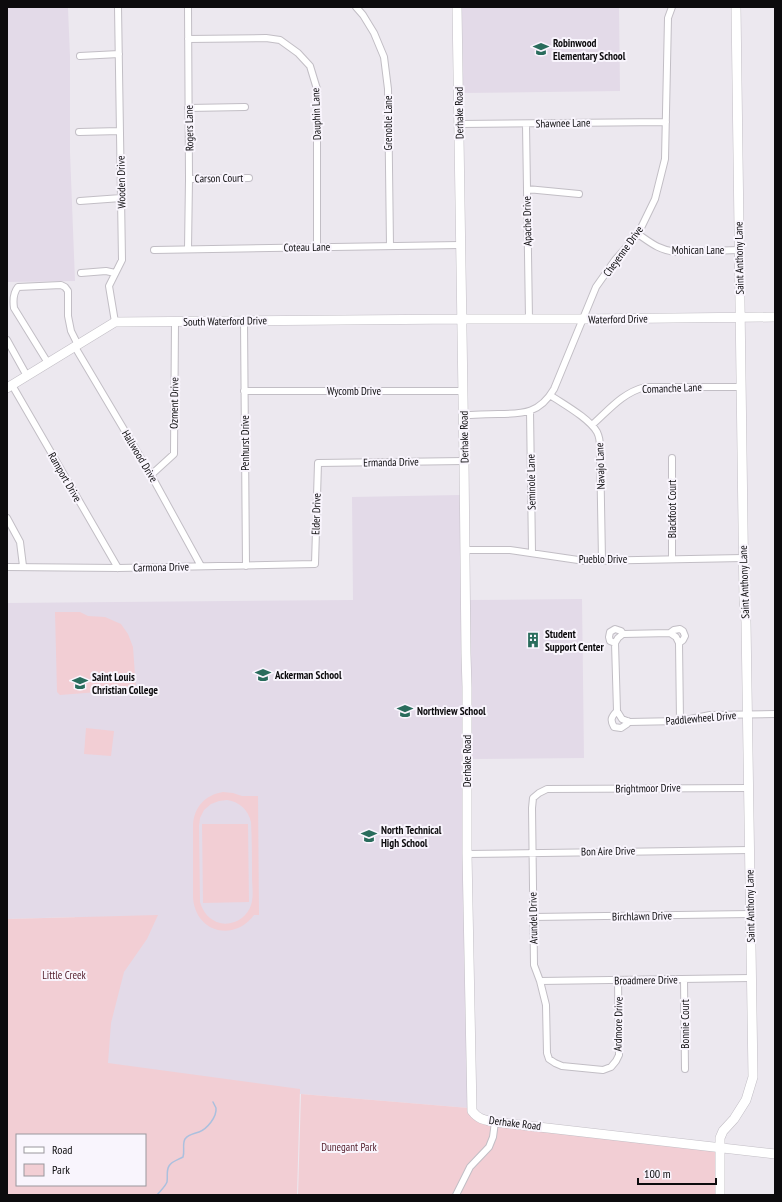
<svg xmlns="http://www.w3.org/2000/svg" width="782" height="1202" viewBox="0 0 782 1202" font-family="'PT Sans Narrow',sans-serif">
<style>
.built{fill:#e3dae8}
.green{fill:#f2ced4;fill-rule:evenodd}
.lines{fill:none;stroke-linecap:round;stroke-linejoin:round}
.stream{stroke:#abc0de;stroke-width:1.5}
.street-casing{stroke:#c2bec5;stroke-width:8}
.secondary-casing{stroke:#c2bec5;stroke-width:10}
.street{stroke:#fff;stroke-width:6}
.secondary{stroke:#fff;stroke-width:9}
.labels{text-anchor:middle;stroke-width:4;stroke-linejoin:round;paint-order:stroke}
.poi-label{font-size:11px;font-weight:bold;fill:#0c0b0d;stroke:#f9f5fd;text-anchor:start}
.street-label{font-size:11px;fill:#0c0b0d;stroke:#f9f5fd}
.park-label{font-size:11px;fill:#582431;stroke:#f9f5fd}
</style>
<rect width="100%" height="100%" fill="#ece8ef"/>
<path class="built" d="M7,7L68,8L70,57V152L75,281L7,282Z
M462,7H619L620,91L463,93Z
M460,495L469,1108L301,1094L94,1068L75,917L7,919V603L353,600L352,497Z
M582,599L584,758L470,759L468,600Z"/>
<path class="green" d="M55,612H80L88,616L105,617L121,624L128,634L133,647L136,689L60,695L57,692Z
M86,728L114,731L111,756L84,754Z
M223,792L233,793L242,796H258L259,915H254C234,942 196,933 193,898V825C194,807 205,795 223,792ZM227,800C240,802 248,810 251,822C252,840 252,859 252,877C252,886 254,896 251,905C247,918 233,926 220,923C209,920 203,912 200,902L199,826L200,818L204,810L211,804L219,801Z
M202,824H248L249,902L203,903Z
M158,915L147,939L124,972L111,1023L108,1063L300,1089L297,1195H7V919ZM17,1135H145V1185H17Z
M301,1094L469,1108L472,1117L712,1149L717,1152V1195H298Z"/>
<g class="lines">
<path class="stream" d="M157,1195C160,1191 165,1187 167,1182C168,1176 166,1171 169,1166C172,1161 178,1160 183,1157C185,1151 182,1144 185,1139C189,1134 194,1134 199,1132C207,1129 217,1117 216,1108C215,1106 214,1104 213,1102"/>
<defs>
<path id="street" d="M188,7L189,179L188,249
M356,7L363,15L374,33L384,57L388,89L390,246
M188,39L266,38L280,40L298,53L310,66L317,89V247
M80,56L119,54
M188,108L245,107
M460,124L666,122
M526,124L529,319
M79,132L120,131
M189,179L249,178
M527,189L579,194
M80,201L121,198
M638,234C651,243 659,250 676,252L739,250
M154,250L460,245
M81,273L106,271L115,273
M244,321L246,566
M115,322L109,286L122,260L118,7
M7,340L27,376
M75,347L151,475L201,566
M48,363L14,308C13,301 13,293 18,287L61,285L65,287L68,291V316L71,331L78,345
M12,385L118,568
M244,391H463
M550,395C563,404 589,418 597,432C599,436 600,442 600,447L602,560
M530,411L532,552
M463,415C475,415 486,414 498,414C524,414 540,413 554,389L596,287L615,260L638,234L655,199L665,159L668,18L672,7
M592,425C609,410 622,393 645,387H741
M672,458V559
M151,475L174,454L175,322
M7,518L20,542L23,566
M464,550H510L585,561L743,558
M7,567L118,568L315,564L318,463L464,461
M670,633L674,630L680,629L683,631L685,636L683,640L679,643
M615,643L610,641L609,637L610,632L615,629L621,631L623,634
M617,711C611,717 610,720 614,727L621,728L627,724L628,721
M680,721L679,643L676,637L670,633L623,634L618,638L615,643L617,711L622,719L629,722L680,721L710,715L775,714
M467,854L750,850
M533,917L750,914
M684,979L685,1069
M618,980L619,1055L616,1061L611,1067L603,1070L562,1066L555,1063L549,1059L547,1053L546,1005L540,981L534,965L532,808L533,798L539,793L547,789L749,788
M540,981L751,978
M456,1195L470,1167L489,1147L493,1137L495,1122"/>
<path id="secondary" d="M457,7L464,461L466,654L467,687V854L472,1111C479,1120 485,1120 495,1122L775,1154
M7,388L115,322L462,319H583L775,317
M720,1195V1138L723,1131L734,1119L746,1100L753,1077L746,622L744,599L736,7"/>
</defs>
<use href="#street" class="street-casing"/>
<use href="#secondary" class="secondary-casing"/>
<use href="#street" class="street"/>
<use href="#secondary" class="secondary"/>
</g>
<defs>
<symbol id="school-bare" viewBox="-9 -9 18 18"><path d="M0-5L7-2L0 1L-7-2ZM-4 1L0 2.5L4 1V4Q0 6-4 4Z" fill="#296c5c" stroke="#f9f5fd" stroke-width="2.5" paint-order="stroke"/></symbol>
<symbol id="building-bare" viewBox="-9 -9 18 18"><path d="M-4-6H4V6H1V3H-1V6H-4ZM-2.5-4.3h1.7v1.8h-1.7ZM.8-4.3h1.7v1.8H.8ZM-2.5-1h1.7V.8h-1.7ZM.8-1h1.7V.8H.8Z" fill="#296c5c" stroke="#f9f5fd" stroke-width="2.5" paint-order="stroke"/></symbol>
<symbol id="university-bare" viewBox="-9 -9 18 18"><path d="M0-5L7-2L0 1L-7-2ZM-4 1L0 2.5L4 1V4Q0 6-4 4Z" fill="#296c5c" stroke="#f9f5fd" stroke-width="2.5" paint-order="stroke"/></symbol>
</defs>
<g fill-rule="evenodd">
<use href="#school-bare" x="530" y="38" width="22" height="22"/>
<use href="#building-bare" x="522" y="629" width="22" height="22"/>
<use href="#school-bare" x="252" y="664" width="22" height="22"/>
<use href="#university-bare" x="69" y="672" width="22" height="22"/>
<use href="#school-bare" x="394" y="700" width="22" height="22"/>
<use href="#school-bare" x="358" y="825" width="22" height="22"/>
</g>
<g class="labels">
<g class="poi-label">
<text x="553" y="47">Robinwood<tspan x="553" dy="13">Elementary School</tspan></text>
<text x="545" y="638">Student<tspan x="545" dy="13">Support Center</tspan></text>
<text x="275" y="679">Ackerman School</text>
<text x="92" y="681">Saint Louis<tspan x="92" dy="13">Christian College</tspan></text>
<text x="417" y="715">Northview School</text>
<text x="381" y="834">North Technical<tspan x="381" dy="13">High School</tspan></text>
</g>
<g class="street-label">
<text transform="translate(459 113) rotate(-91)" y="4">Derhake Road</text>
<text transform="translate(316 114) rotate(-92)" y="4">Dauphin Lane</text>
<text transform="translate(388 123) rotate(-90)" y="4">Grenoble Lane</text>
<text transform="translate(563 123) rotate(-1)" y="4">Shawnee Lane</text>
<text transform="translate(189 128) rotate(-91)" y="4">Rogers Lane</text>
<text transform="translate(219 178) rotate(-1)" y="4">Carson Court</text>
<text transform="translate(121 182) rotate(-91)" y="4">Wooden Drive</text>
<text transform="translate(527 221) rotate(-91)" y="4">Apache Drive</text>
<text transform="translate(307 247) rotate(-1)" y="4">Coteau Lane</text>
<text x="698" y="254">Mohican Lane</text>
<text transform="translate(623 251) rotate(-54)" y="4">Cheyenne Drive</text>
<text transform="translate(739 258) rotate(-91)" y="4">Saint Anthony Lane</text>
<text transform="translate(618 319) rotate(-1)" y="4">Waterford Drive</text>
<text transform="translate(225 321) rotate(-1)" y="4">South Waterford Drive</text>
<text transform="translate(672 388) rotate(-2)" y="4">Comanche Lane</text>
<text x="354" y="395">Wycomb Drive</text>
<text transform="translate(174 403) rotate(-89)" y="4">Ozment Drive</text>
<text transform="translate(464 437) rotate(-91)" y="4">Derhake Road</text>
<text transform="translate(245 443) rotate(-90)" y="4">Penhurst Drive</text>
<text transform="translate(140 456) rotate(59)" y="4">Hallwood Drive</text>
<text transform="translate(391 462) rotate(-1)" y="4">Ermanda Drive</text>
<text transform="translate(600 466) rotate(-92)" y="4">Navajo Lane</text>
<text transform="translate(65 477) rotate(60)" y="4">Ramport Drive</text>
<text transform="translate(531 482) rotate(-91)" y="4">Seminole Lane</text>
<text transform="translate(672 509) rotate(-90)" y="4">Blackfoot Court</text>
<text transform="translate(316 514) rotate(-88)" y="4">Elder Drive</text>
<text x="603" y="563">Pueblo Drive</text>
<text transform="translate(161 567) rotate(-1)" y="4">Carmona Drive</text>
<text transform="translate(744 582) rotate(-92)" y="4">Saint Anthony Lane</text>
<text transform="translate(701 718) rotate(-5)" y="4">Paddlewheel Drive</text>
<text transform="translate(467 761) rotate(-90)" y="4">Derhake Road</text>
<text transform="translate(648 788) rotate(-1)" y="4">Brightmoor Drive</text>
<text transform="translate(608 851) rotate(-1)" y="4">Bon Aire Drive</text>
<text transform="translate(750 906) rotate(-91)" y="4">Saint Anthony Lane</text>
<text transform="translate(642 916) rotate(-1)" y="4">Birchlawn Drive</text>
<text transform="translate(533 918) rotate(-91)" y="4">Arundel Drive</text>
<text transform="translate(646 980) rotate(-1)" y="4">Broadmere Drive</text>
<text transform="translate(618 1024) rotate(-89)" y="4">Ardmore Drive</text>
<text transform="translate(685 1024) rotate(-90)" y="4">Bonnie Court</text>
<text transform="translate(515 1123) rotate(7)" y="4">Derhake Road</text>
</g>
<g class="park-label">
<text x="64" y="979">Little Creek</text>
<text x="349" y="1151">Dunegant Park</text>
</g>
</g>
<rect width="782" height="1202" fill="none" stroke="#0c0b0d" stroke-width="16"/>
<rect x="16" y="1134" width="130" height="52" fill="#f9f5fd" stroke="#9a979d"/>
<rect x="24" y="1147" width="20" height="6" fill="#ffffff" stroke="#9a979d"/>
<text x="52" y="1154" font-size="12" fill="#0c0b0d">Road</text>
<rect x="24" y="1164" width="20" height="12" fill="#f2ced4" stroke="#9a979d"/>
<text x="52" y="1174" font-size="12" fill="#0c0b0d">Park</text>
<path d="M638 1178v6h78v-6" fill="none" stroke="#0c0b0d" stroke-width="2"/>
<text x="644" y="1178" font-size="12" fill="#0c0b0d" stroke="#f9f5fd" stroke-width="3" paint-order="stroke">100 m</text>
</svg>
